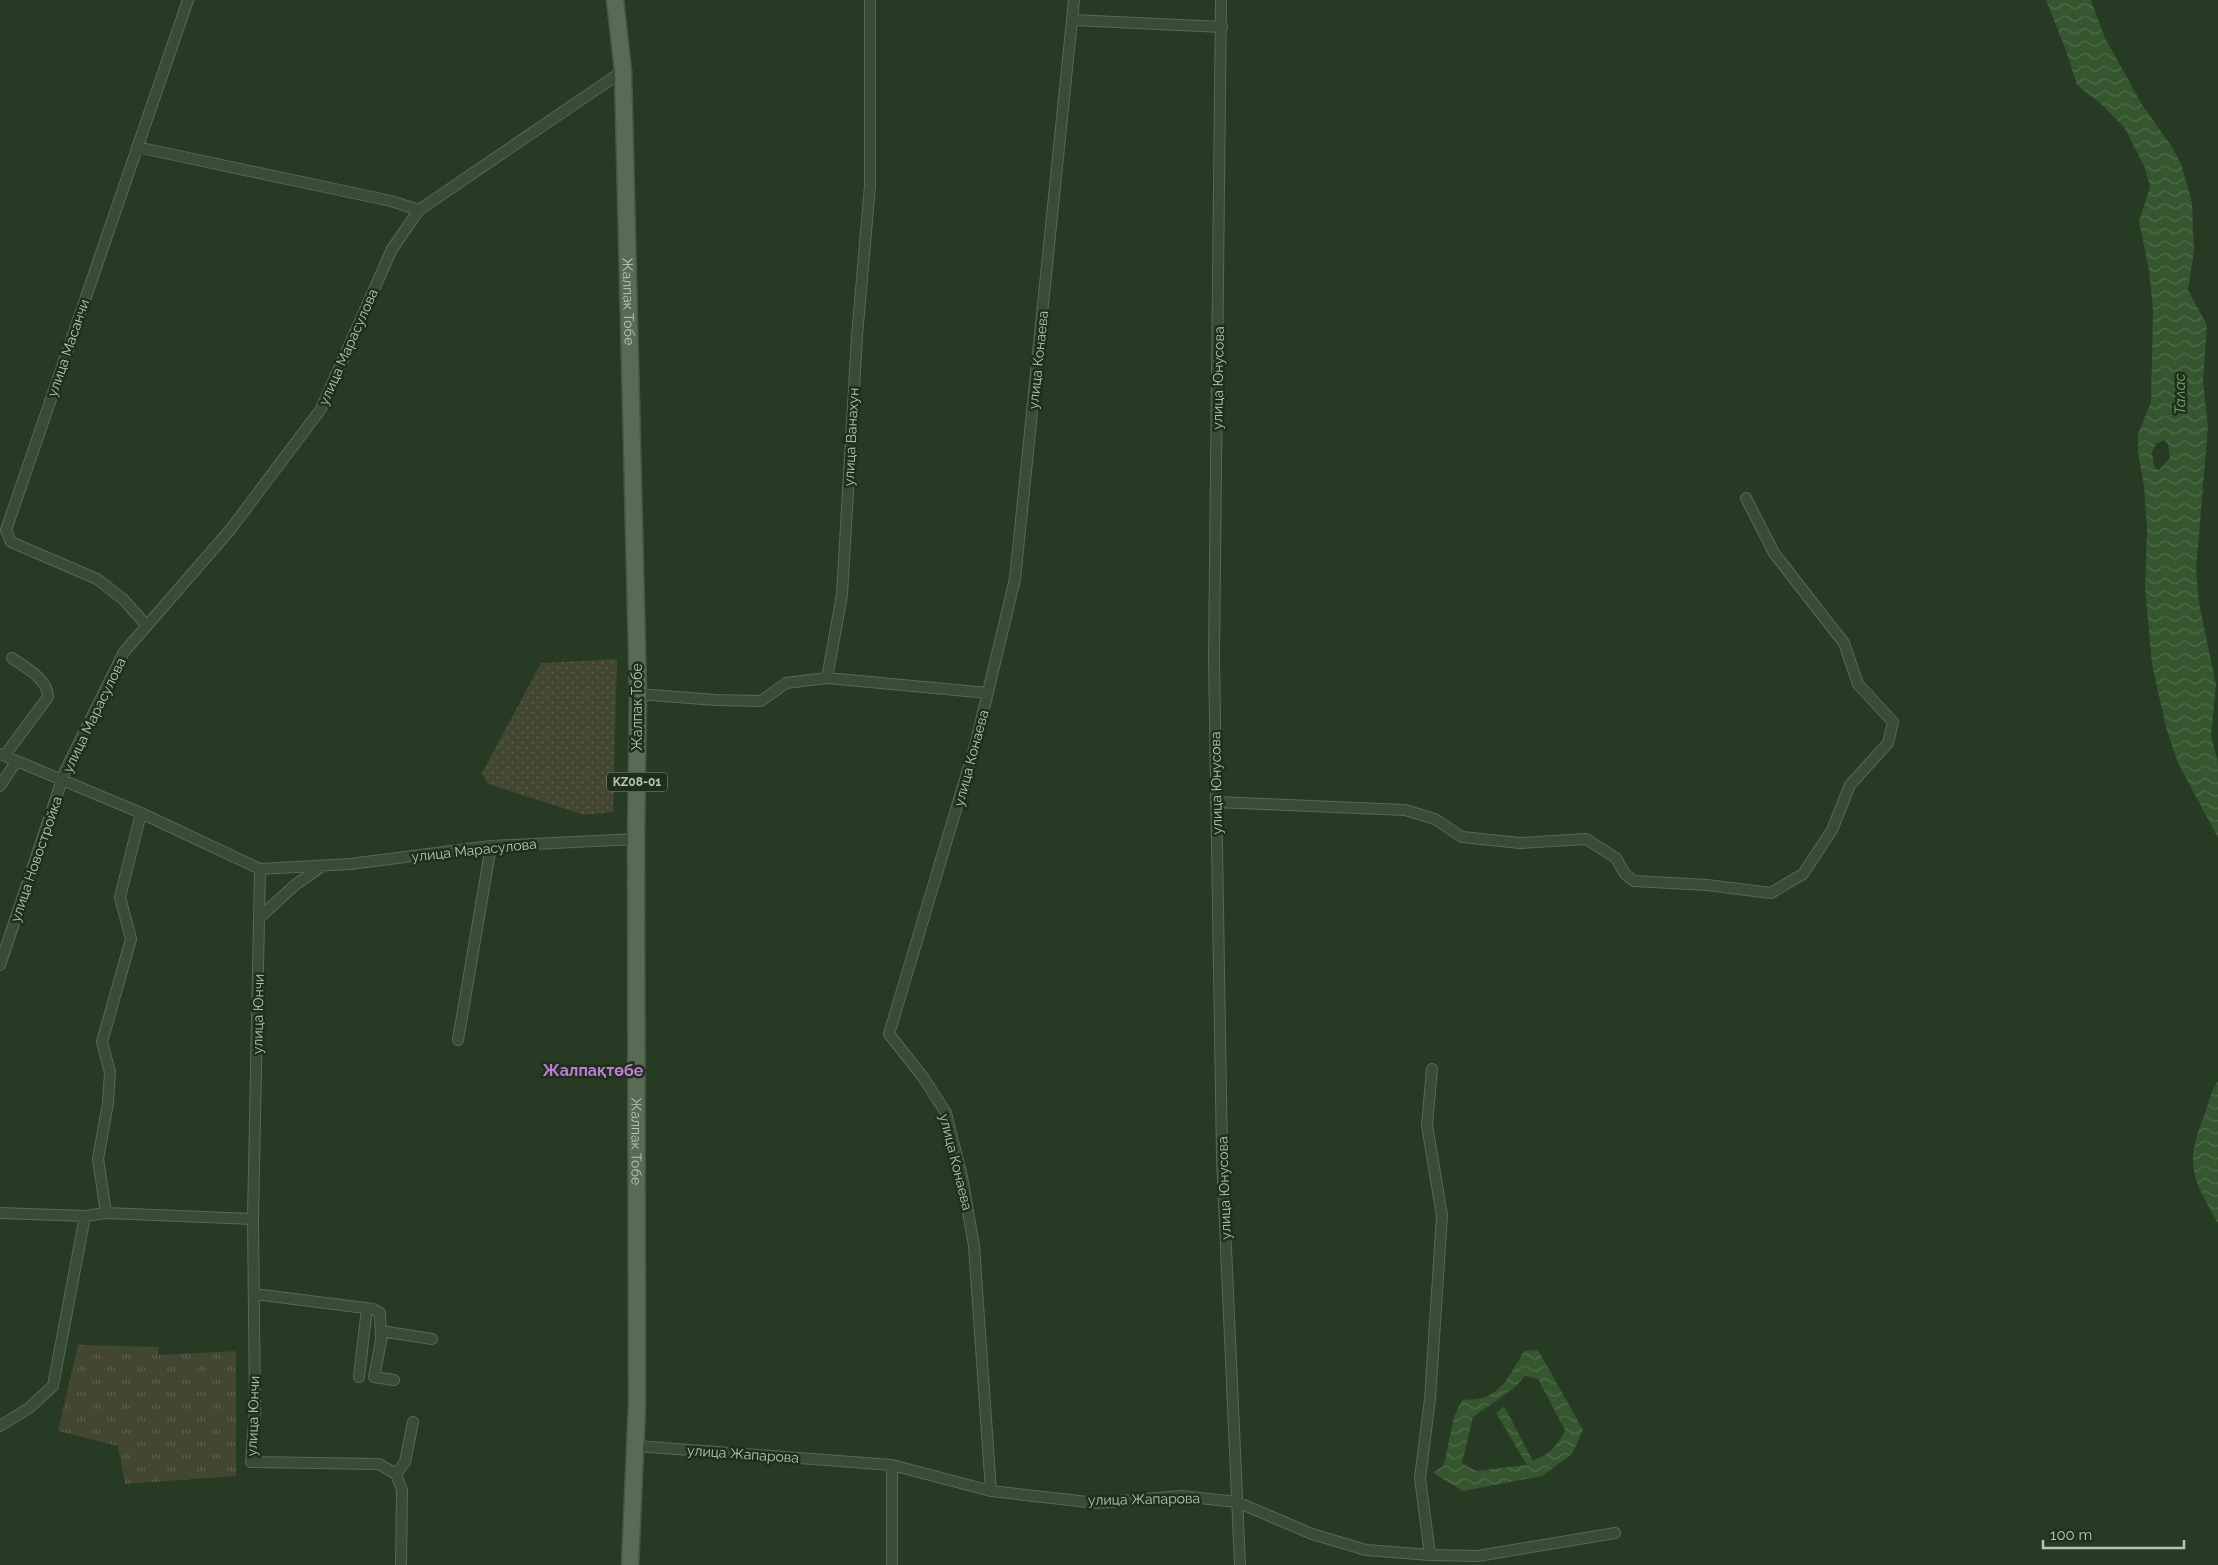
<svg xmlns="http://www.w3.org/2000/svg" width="2218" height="1565" viewBox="0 0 2218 1565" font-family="Raleway,sans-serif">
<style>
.grass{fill:url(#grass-dots)}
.park{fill:url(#park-tufts)}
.water{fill:url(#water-waves);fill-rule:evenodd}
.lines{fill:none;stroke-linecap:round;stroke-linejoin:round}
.street-casing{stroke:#586855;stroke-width:12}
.primary-casing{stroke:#465643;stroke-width:19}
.street{stroke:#3a4b37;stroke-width:10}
.primary{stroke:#586b55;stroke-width:16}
.labels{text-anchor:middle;stroke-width:5;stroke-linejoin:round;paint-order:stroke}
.shield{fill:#1f2f1c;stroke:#889985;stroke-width:1}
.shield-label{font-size:12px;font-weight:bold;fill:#b5c6b2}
.street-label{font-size:14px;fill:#b5c6b2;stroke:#1f2f1c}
.water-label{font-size:15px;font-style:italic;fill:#75a46d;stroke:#1f2f1c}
.quarter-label{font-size:16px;font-weight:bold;fill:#bc7cd6;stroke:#1f2f1c}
</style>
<defs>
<pattern id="grass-dots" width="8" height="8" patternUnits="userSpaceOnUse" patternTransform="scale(1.25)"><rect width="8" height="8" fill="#434630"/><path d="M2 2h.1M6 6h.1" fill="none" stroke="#5c5f4c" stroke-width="1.8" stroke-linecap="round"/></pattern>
<pattern id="park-tufts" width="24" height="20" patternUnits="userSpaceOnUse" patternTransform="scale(1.25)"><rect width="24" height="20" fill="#434630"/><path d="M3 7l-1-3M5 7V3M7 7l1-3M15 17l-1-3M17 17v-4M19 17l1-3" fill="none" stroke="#5c5f4c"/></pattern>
<pattern id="water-waves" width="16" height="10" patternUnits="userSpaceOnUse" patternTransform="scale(1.25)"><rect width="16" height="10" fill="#35562f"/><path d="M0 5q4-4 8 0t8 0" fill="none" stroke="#506d4b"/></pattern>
</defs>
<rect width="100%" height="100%" fill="#273a23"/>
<path class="grass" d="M617,659L613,812L584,815L488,784L482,773L541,663Z"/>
<path class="park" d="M78,1345L159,1347L158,1355L236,1351V1476L125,1484L118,1446L58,1431Z"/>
<path class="water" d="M2046,0H2091L2104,36L2141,103L2172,147L2181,164L2192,203L2194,250L2188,290L2207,325L2203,381L2208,427L2196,570L2199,603L2216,685L2211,735L2218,762V838L2178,763L2166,728L2152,664L2145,587L2147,529L2144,486L2138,453V434L2151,402L2153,311L2149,270L2139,221L2150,187L2145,168L2124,127L2102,105L2077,85L2065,48ZM2164,440L2168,444L2170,457L2159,470L2154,467L2152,452L2156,444Z
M2218,1081V1224C2192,1176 2184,1166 2205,1113C2209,1102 2211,1091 2218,1081Z
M1538,1350L1583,1430L1572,1454L1542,1476L1463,1491L1433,1473L1444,1465L1454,1417L1462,1400C1469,1399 1476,1400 1482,1398C1503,1392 1513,1369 1524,1351ZM1525,1376L1538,1379L1565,1430C1557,1446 1550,1454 1533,1461L1504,1406L1496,1413L1527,1465L1476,1471L1462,1463L1473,1417L1513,1389Z"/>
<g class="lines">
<defs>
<path id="street" d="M1221,0L1214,657L1222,1157L1240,1565
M1073,20L1222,27
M137,147L391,201L419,210
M147,626L123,599L97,579L11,542L6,530L188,0
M827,678L988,693
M638,694L716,700L761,701L786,683L827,678L842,595L857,336L870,186V0
M0,754L141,813L260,869L350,864L491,846L636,839
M5,755L48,697C48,679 26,668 12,658
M0,786L16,762
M1216,802L1405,810L1435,819L1462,837L1520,843L1586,839L1616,858L1625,874L1634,881L1707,885L1771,893L1803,874L1832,830L1850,785L1888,743L1893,722L1858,684L1844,643L1774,553L1746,498
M260,869L253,1219L255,1410L251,1462L379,1464L396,1474L402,1490L401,1565
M259,918L295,885L321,867
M0,965L65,771L124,652L230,530L321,409L392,249L419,210L623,71
M458,1040L491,846
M0,1213L85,1216L106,1213L253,1219
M106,1213L98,1159L108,1103L110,1072L102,1042L131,939L120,897L141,813
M254,1294L373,1309L380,1313L381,1341L374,1377L394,1380
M381,1331L432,1339
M359,1377L367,1308
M0,1426L29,1408L53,1386L85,1216
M636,1446L892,1465L991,1491L1096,1503L1181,1496L1237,1502L1312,1534L1366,1550L1430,1555L1478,1556L1615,1533
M892,1465V1565
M396,1474L405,1462L413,1422
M991,1491L974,1246L962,1177L946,1113L923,1077L889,1034L975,746L1015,579L1074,0
M1430,1555L1420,1478L1430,1399L1442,1216L1427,1125L1432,1069"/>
<g id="primary">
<path id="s1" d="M615,0L623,71L638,694L636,839L637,1405L630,1565"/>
</g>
</defs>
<use href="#street" class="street-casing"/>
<use href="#primary" class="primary-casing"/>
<use href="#street" class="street"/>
<use href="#primary" class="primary"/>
</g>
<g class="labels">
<rect class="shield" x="607" y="772.5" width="60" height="19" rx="4"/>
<g class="shield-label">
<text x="637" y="786">KZ08-01</text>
</g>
<g class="street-label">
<text dy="5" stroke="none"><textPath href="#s1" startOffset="302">Жалпак Тобе</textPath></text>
<text transform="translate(348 347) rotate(-66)" y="5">улица Марасулова</text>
<text transform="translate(68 348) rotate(-71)" y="5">улица Масанчи</text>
<text transform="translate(1038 360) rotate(-84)" y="5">улица Конаева</text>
<text transform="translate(1218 378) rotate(-89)" y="5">улица Юнусова</text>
<text transform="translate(851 437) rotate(-87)" y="5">улица Ванахун</text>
<text transform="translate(637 707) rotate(-90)" y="5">Жалпак Тобе</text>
<text transform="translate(94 715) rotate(-64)" y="5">улица Марасулова</text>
<text transform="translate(971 758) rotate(-75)" y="5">улица Конаева</text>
<text transform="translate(1216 783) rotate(-91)" y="5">улица Юнусова</text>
<text transform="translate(474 850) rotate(-6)" y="5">улица Марасулова</text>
<text transform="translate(36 859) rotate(-71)" y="5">улица Новостройка</text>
<text transform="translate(258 1014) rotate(-89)" y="5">улица Юнчи</text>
<text dy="5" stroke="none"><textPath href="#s1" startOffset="1142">Жалпак Тобе</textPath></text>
<text transform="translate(956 1162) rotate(76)" y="5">улица Конаева</text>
<text transform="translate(1224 1188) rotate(-92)" y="5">улица Юнусова</text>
<text transform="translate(253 1416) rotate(-88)" y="5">улица Юнчи</text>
<text transform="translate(743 1454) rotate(4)" y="5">улица Жапарова</text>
<text transform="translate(1144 1499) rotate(-1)" y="5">улица Жапарова</text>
</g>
<g class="water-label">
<text transform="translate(2180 394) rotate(-91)" y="5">Талас</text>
</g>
<g class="quarter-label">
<text x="593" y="1076">Жалпақтөбе</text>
</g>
</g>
<path d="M2043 1540v8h141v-8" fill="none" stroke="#b5c6b2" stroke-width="2.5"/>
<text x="2050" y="1540" font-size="15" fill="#b5c6b2" stroke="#1f2f1c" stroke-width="4" paint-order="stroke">100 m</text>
</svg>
